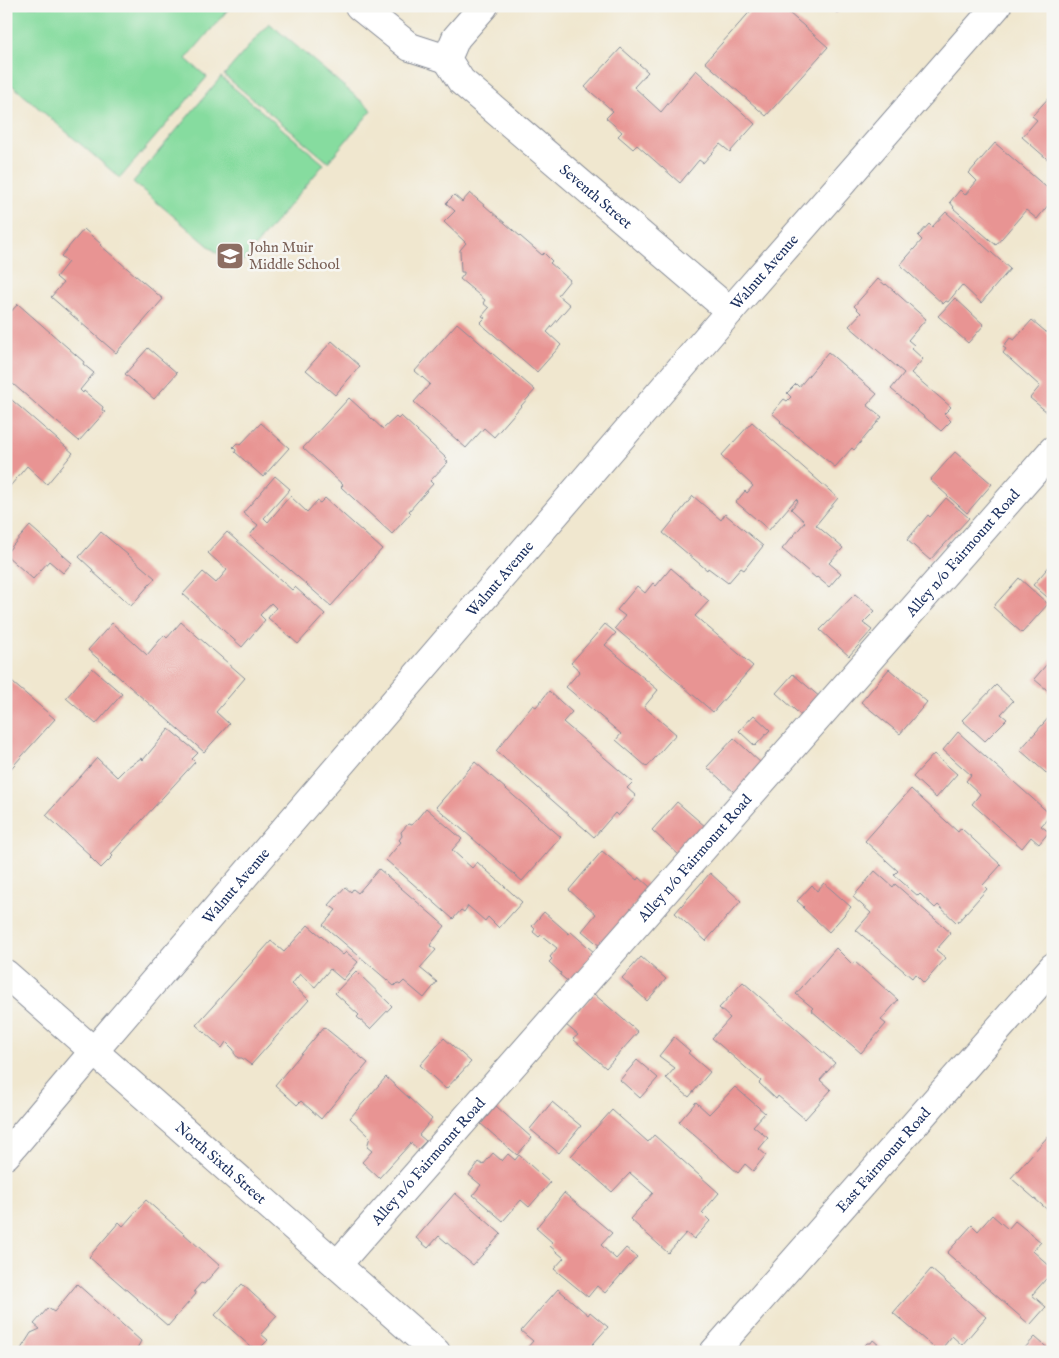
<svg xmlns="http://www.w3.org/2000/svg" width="1059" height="1358" viewBox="0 0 1059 1358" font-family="'IM FELL English',serif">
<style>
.green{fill:#86dc9f;stroke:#50867e}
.building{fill:#e89493}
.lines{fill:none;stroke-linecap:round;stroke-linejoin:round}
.minor-casing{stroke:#868b96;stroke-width:30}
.minor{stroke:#fff;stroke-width:28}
.labels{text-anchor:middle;stroke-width:5;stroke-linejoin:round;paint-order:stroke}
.street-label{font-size:15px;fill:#1b2f5e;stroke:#f6f6f2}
.education-label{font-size:15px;fill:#785e54;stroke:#f6f6f2;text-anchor:start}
</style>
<rect width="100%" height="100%" fill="#f6f6f2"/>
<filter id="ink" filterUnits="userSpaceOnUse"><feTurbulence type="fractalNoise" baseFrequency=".02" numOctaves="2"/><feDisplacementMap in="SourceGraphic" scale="10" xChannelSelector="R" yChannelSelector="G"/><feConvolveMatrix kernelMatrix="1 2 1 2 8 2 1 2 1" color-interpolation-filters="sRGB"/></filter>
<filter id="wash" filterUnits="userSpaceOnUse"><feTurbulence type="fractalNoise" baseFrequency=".0096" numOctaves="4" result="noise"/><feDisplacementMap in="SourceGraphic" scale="20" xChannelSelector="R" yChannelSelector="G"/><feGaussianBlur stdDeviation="1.12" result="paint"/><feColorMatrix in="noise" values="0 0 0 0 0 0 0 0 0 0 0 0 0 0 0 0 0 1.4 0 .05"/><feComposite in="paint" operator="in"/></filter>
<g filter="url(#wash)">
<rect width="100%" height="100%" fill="#f0e7cf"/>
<path class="green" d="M6,6H231L186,59L207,77L120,178L6,80Z
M269,23L372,110L328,162L224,75Z
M221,77L324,164L236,269L133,182Z"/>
<g id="blocks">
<path class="building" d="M755,6H781L828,47L766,116L705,62Z
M829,6H842L837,13Z
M621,48L648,72L634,87L661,112L696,70L755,124L730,152L720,144L703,163L699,160L680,183L637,145L633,149L618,136L622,132L606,118L613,111L585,87Z
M1053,93V164L1022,137L1037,120L1032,116Z
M995,143L1053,193V199L1037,219L1026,210L996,245L953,208L954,207L950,202L960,190L965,195L977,181L969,173Z
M470,193L542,255L544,253L552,261L550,263L570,280L558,295L570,305L547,332L561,345L537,372L480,323L485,318L482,316L489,308L483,303L485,300L460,279L464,274V272H461L460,250L466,243L444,222L455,211L446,203L454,195L462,202Z
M946,212L1010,269L981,303L962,285L948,302L946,301L943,304L900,265L922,240L918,236L929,224L932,227Z
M84,229L101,244L100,245L163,299L116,353L51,297L63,283L56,277L68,262L61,256Z
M878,279L885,285L886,284L926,319L908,340L914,345L911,348L923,359L911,373L951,407L944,414L951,421L941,431L891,389L904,373L849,326L861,313L854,306Z
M955,298L984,325L968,343L938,316Z
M18,304L84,362L83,364L94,373L80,390L83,393L84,391L103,407L102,410L105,412L79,441L6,378V317Z
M1032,320L1053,338V389L1050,393L1053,395V417L1030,398L1040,386L1003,353L1006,349L1003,347L1010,338L1014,340Z
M457,323L535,390L494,437L484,428L466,448L414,402L430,384L415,371Z
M332,341L360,366L335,395L306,370Z
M148,348L177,373L154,399L125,374Z
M828,352L877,394L867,405L882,417L854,450L852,448L835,467L780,422L781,421L772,413L784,399L787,401L791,397L787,393L796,384L799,387Z
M6,395L73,453L47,484L27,466L6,491Z
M349,398L383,429L396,417L398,419L401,416L446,458L445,460L448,462L430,481L433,484L409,511L411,513L392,534L341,487L343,485L303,448Z
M752,422L838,498L816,525L843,548L829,563L841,573L829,587L817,577L816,578L782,549L805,522L791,509L798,501L796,499L769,530L736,502L745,491L747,493L753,486L721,456Z
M261,423L289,448L263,477L235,452L236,450L233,447L237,443L240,445Z
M955,452L992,484L967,513L930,480Z
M275,476L290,489L264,518L268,522L290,496L307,512L317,501L320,503L325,498L382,549L331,606L250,535L258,525L243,513Z
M693,496L721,520L725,514L763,546L744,570L741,568L728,583L708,568L707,570L663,533Z
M946,498L969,518L930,560L907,540L928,515L930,517Z
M30,526L72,563L63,573L49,561L33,579L6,555V553Z
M101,532L155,578L131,606L92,571L93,570L79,557Z
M227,532L292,590L295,587L325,614L298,644L268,618L276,608L271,603L260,615L265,620L242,647L183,594L203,572L216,583L227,570L208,553Z
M1053,562V602L1033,585Z
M671,568L709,601L695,616L753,666L713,712L615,628L625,616L617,610L637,586L645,593L653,583L656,586Z
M1019,578L1048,604L1022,633L993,607Z
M855,594L875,611L863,623L872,630L849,656L820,630Z
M181,622L245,678L216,712L229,724L204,752L88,650L112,623L147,655L164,635L167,638Z
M605,624L616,633L605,645L658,690L644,707L676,734L647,767L616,740L621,734L566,687L580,671L571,663Z
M1053,657V695L1034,679Z
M92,668L122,694L96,724L66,698Z
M889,669L927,702L900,734L861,702Z
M793,674L821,698L804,718L776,693Z
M6,677L55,719L6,774Z
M996,685L1013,701L1001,714L1007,719L985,741L962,720Z
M549,691L572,712L563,722L633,782L627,788L636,796L618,816L615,813L594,837L496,751L533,705L536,707Z
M754,715L770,730L755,746L739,731Z
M1051,715L1053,717V779L1020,750Z
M169,729L198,753L192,759L195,762L111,854L113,856L101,868L90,857L91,856L46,815L97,758L117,777L125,769L141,758L143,760Z
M958,732L1051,815L1041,826L1049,832L1039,844L1031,837L1022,848L972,804L980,794L966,781L971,775L943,750Z
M734,738L762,764L735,793L707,767Z
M934,754L957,774L936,798L913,777Z
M475,762L561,837L522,881L436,807Z
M911,789L958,832L961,828L1001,865L983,885L987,889L957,923L938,905L935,908L920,894L918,896L894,875L898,871L865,841Z
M677,802L706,827L680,856L652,830Z
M426,808L462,839L452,850L472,868L477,862L522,902L499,928L488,917L485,921L468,906L464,912L461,910L453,919L386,860L401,842L399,840L402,836L401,832L408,824L412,825Z
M602,851L637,880L639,877L650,887L601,947L582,931L596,914L569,890Z
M379,869L445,926L430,945L436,950L420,968L437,982L424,998L404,981L400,985L397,983L394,986L323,925L336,910L329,905L345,887L351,892L353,889L358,893Z
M875,871L893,887L895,884L951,933L936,950L946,958L924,983L915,974L912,978L856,930L871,913L853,897Z
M710,873L741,901L706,941L675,913Z
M824,883L851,907L829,932L803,908L804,907L797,901L812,885L817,891Z
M544,912L569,934L571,932L595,953L570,983L560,975L561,973L549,962L552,959L550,957L557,948L541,935L539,937L533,932L535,929L532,926Z
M308,925L343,955L346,952L358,962L343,980L330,969L315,987L300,974L292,984L309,1000L251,1065L242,1058H238L234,1053V1050L226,1042L222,1048L196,1025L271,941L284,952Z
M836,948L852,964L855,962L898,1000L881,1020L886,1024L861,1053L811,1010L813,1008L796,994Z
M641,957L666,979L647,1001L622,978Z
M356,971L392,1006L370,1029L357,1017L359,1015L335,993Z
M743,982L835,1063L820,1080L831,1090L805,1119L778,1096L776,1099L759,1083L761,1081L712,1038L730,1018L719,1008Z
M594,994L638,1032L606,1068L573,1039L578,1035L566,1025Z
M324,1027L368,1063L321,1119L301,1101L297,1105L275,1085Z
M674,1037L690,1051L688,1053L710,1072L689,1097L666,1078L675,1068L659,1056Z
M444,1038L471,1062L446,1089L420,1065Z
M637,1060L658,1078L640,1098L620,1080Z
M386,1077L432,1119L419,1135L426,1141L418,1149L411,1143L379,1178L362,1162L372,1151L367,1147L370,1137L350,1118Z
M735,1087L765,1113L753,1126L768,1138L759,1149L766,1155L753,1171L745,1164L738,1173L679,1122L696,1102L709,1114Z
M552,1102L581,1126L559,1153L530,1129Z
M496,1106L532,1138L517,1155L481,1124Z
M612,1110L648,1142L654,1135L719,1193L702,1213L710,1221L694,1239L686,1233L668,1253L630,1219L653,1193L630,1173L612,1192L571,1156Z
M1050,1134L1053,1137V1224L1046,1217L1050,1212L1011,1178Z
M493,1153L502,1161L508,1154L515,1160L519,1155L550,1183L529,1207L521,1200L503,1221L473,1195L481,1185L469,1175L479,1162L483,1165Z
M455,1193L501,1234L473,1265L439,1236L428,1248L416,1238Z
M564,1193L612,1233L601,1245L616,1259L626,1248L637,1257L605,1293L597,1286L588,1297L554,1269L564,1258L550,1246L553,1243L536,1228Z
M146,1200L220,1266L204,1284L201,1283L194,1291L196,1294L168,1326L89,1257L119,1222L123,1226Z
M992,1215L1008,1229L1015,1221L1041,1242L1033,1251L1053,1269V1271L1032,1295L1046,1307L1030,1325L947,1253L972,1225L978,1231Z
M931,1269L986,1317L962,1345L952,1336L939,1352L893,1313Z
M77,1284L141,1341L136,1350L139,1352H19L31,1333L40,1329L34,1324L48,1308L54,1312Z
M242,1284L277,1316L261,1334L268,1340L258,1350L252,1346L251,1347L215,1315Z
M558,1289L588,1315L590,1312L608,1327L586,1352H529L526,1349L533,1341L521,1331Z
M1035,1337L1052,1352H1021Z
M873,1340L887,1352H859L867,1343H871Z"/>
</g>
</g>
<g filter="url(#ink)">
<use href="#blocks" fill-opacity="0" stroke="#868b96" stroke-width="1"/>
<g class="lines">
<defs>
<g id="minor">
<path d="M359,6L410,47L447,59"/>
<path id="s1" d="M484,6L456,38L447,59L461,81L730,311"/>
<path id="s2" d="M6,974L436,1352"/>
<path id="s3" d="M6,1155L94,1051L730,311L997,6"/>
<path id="s4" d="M337,1265L1053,450"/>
<path id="s5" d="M714,1352L1053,967"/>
</g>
</defs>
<use href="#minor" class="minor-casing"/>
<use href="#minor" class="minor"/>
</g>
</g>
<defs>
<symbol id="school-square" viewBox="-11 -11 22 22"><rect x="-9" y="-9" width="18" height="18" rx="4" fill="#8d6e63" stroke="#f6f6f2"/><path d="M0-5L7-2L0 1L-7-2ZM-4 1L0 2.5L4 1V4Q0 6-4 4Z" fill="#fff"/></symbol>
</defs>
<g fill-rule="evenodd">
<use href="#school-square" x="214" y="240" width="32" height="32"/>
</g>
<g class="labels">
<g class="street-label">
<text dy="5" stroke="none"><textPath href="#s1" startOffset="269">Seventh Street</textPath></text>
<text dy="5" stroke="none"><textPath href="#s3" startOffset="1164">Walnut Avenue</textPath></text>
<text dy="5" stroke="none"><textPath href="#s4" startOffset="948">Alley n/o Fairmount Road</textPath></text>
<text dy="5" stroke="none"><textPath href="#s3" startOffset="759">Walnut Avenue</textPath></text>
<text dy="5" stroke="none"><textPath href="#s4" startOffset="542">Alley n/o Fairmount Road</textPath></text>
<text dy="5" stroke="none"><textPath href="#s3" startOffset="354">Walnut Avenue</textPath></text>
<text dy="5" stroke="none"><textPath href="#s5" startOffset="256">East Fairmount Road</textPath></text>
<text dy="5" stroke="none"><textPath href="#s4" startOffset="138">Alley n/o Fairmount Road</textPath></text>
<text dy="5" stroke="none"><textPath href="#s2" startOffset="286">North Sixth Street</textPath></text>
</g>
<g class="education-label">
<text x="249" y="252">John Muir<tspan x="249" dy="17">Middle School</tspan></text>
</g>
</g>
<rect width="1059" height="1358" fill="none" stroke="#f6f6f2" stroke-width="25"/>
</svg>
